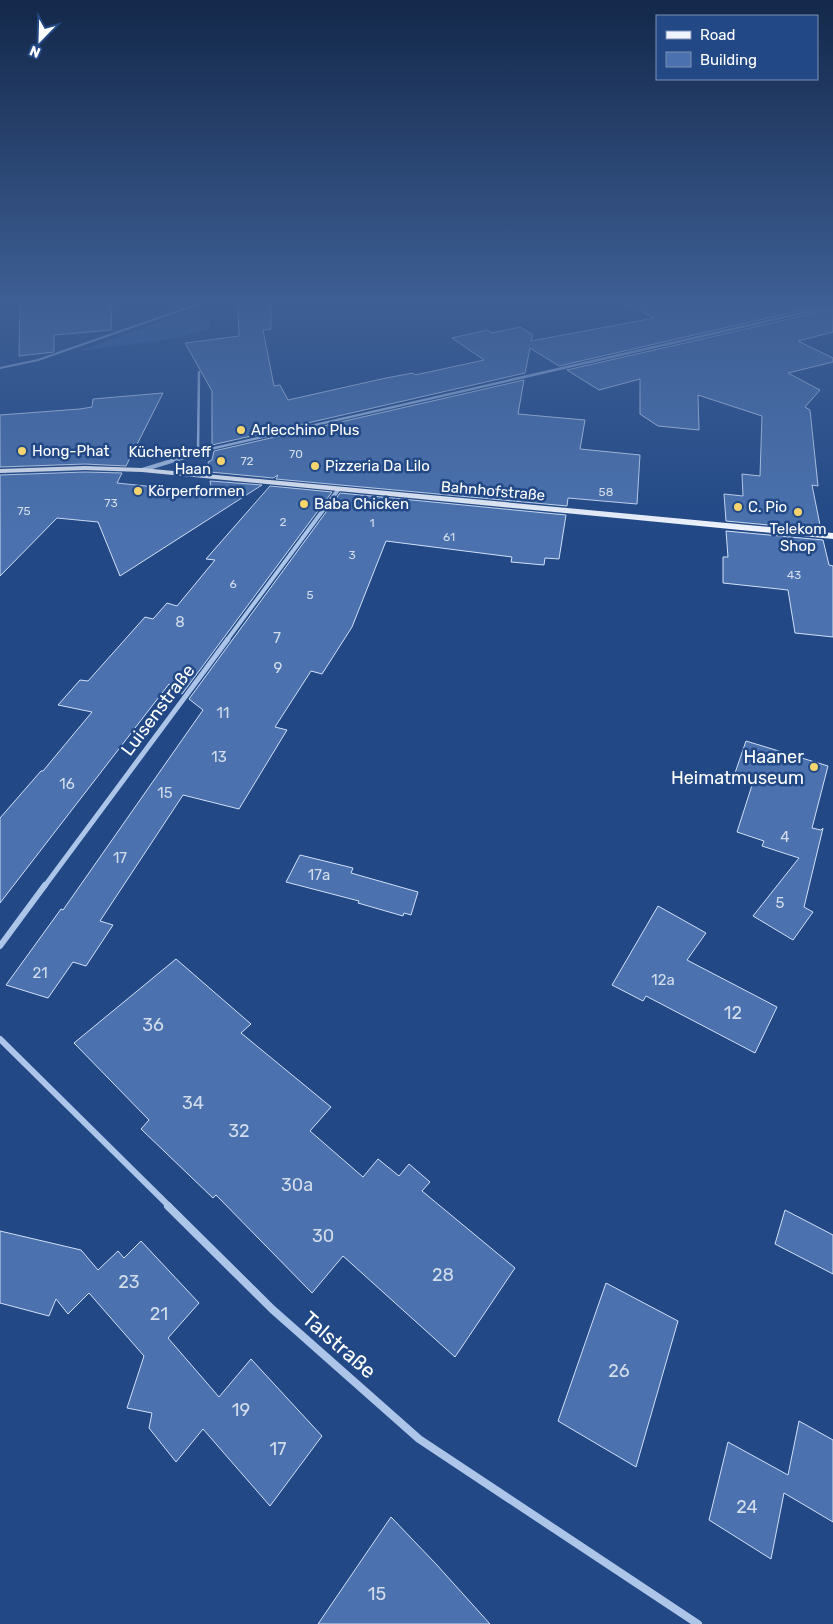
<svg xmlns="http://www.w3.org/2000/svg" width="833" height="1624" viewBox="0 0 833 1624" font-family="Rubik,sans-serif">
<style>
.green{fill:#3662a2}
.building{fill:#4b72ae;stroke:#d0e0f7}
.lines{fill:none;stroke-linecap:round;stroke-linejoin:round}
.service{stroke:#acc5e9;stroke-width:2}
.minor-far4{stroke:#acc5e9;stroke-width:2.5}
.minor-far3{stroke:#acc5e9;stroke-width:4}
.minor-far2{stroke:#acc5e9;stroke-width:5}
.minor-far1{stroke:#acc5e9;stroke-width:6}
.minor{stroke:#acc5e9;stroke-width:8}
.primary{fill:#eff4fe;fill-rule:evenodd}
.poi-dot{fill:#f5d46e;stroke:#224986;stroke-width:2}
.labels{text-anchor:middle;stroke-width:5;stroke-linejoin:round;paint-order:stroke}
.far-number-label{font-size:12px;fill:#d2dceb}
.far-poi-label{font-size:15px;fill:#fff;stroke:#224986;text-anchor:start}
.far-street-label{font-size:15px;fill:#fff;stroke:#224986}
.number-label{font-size:15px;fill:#d2dceb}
.street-label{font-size:18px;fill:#fff;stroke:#224986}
.poi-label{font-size:18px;fill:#fff;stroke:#224986;text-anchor:end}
.near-number-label{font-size:18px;fill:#d2dceb}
.near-street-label{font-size:21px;fill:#fff;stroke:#224986}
</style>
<rect width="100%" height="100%" fill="#224986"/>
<path class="green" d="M189,311L203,316L210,323L209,329L177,338L81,351Z"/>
<path class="building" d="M20,304H112L111,330L54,335V352L19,356Z
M238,304H271V329L263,330L274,386L280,385L288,400L386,378L413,373L415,375L484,360L452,338L487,330L492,333L520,327L533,335L531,341L654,318L626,304H829L559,366L530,348L525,373L212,445V391L185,343L239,336Z
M833,309V332L798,341L833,358V362L788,373L820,390L805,407L810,410L818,486L812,485L821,530L726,521L724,494L743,496L742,474L760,476L762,416L698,395L699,430L658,426L640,414V379L599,390L567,370Z
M524,380L518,414L585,420L580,449L640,455L637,504L568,498L567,506L276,479L278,475L273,478L210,472L208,462L212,460L214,451Z
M163,393L126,466L85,464L0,467V415L80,409L92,407L93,399Z
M85,472L122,473L117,483L212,493L210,481L262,485L120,576L98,522L57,518L0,576V475Z
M270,486L332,492L182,694L169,684L0,903V818L41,771H43L92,712L58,705L80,680L88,681L145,617L153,619L167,603L177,606L215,560L206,559Z
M340,493L566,515L559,559L545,558L544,565L511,562L512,557L386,541L352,627L322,674L311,671L275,727L287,730L239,809L183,795L100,921L113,925L86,966L73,962L48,998L6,985L61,909L63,910L203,710L189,699Z
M726,531L823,540L829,565L833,566V637L795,633L788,590L723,583V557H728Z
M746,741L828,766L812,828L821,830L823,828L804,907L813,912L793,940L753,916L799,858L762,846L764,841L737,832L754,779L735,773Z
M300,855L353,868L351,873L418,892L411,915L404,913L403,916L358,903L359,901L286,882Z
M658,906L706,933L687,960L777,1007L755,1053L646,996L643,1001L612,985Z
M176,959L251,1024L241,1033L331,1107L310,1131L363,1177L378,1159L399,1176L409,1164L430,1182L422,1191L515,1268L455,1357L343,1256L312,1293L216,1195L213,1198L141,1129L149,1120L74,1043Z
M785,1210L833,1235V1274L775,1244Z
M0,1231L81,1250L98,1270L118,1251L124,1258L141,1241L199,1303L168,1338L219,1397L251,1359L322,1436L270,1506L203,1429L176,1462L149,1428L152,1413L127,1408L144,1356L89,1293L68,1314L56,1299L49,1316L0,1303Z
M606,1283L678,1321L636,1467L558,1421Z
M799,1421L833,1440V1522L784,1493L771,1559L709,1520L728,1442L788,1475Z
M391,1517L436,1564L490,1624H318Z"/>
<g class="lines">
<path class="service" d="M0,368L38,360L198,304"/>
<path class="minor-far4" d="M198,450L199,372
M206,450L833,306"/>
<path class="minor-far3" d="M198,452V449
M142,470L211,449
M227,640L338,490"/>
<path class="minor-far2" d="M44,887L228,639"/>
<path class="minor-far1" d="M0,946L45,885
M0,1039L170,1207"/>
<path class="minor" d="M168,1206L272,1309L419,1439L698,1624"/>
<path class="primary" d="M85,466L142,468L833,533V539L142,472L85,470L0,473V469Z"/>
</g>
<linearGradient id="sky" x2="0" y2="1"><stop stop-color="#13284a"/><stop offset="0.57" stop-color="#3e5f95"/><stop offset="1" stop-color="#3e5f95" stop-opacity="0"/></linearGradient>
<rect width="833" height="531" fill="url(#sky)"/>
<g class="poi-dot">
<circle cx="241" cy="430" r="5"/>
<circle cx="22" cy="451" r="5"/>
<circle cx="221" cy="461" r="5"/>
<circle cx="315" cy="466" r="5"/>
<circle cx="138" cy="491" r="5"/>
<circle cx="304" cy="504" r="5"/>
<circle cx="738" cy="507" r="5"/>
<circle cx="798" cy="512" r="5"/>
<circle cx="814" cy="767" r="5"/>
</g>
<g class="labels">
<g class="far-number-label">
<text x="296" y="458">70</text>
<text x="247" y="465">72</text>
<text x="606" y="496">58</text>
<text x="111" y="507">73</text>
<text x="24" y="515">75</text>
<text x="283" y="526">2</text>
<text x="372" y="527">1</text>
<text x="449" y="541">61</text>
<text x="352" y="559">3</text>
<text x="794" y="579">43</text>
<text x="233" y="588">6</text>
<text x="310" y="599">5</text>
</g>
<g class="far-poi-label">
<text x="251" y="435">Arlecchino Plus</text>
<text x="32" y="456">Hong-Phat</text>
<text x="211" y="457" text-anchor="end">Küchentreff<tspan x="211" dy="17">Haan</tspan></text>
<text x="325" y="471">Pizzeria Da Lilo</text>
<text x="148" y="496">Körperformen</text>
<text x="314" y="509">Baba Chicken</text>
<text x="748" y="512">C. Pio</text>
<text x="798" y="534" text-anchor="middle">Telekom<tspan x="798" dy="17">Shop</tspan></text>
</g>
<g class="far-street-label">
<text transform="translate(493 491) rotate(5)" y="5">Bahnhofstraße</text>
</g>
<g class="number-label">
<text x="180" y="627">8</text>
<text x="277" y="643">7</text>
<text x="278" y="673">9</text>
<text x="223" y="718">11</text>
<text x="219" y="762">13</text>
<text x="67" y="789">16</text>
<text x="165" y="798">15</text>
<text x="785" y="842">4</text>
<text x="120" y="863">17</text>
<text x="319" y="880">17a</text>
<text x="780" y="908">5</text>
<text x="40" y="978">21</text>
<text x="663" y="985">12a</text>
</g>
<g class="street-label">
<text transform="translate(158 710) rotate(-53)" y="6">Luisenstraße</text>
</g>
<g class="poi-label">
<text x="804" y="763">Haaner<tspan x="804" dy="21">Heimatmuseum</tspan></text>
</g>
<g class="near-number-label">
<text x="733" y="1019">12</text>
<text x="153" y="1031">36</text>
<text x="193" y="1109">34</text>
<text x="239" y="1137">32</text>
<text x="297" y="1191">30a</text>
<text x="323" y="1242">30</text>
<text x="443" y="1281">28</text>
<text x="129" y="1288">23</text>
<text x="159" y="1320">21</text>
<text x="619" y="1377">26</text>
<text x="241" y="1416">19</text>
<text x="278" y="1455">17</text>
<text x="747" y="1513">24</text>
<text x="377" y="1600">15</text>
</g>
<g class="near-street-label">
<text transform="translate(339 1345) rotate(41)" y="7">Talstraße</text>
</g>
</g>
<rect x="656" y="15" width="162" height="65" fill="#224986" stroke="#7a92b6"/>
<rect x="666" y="31" width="25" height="8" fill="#eff4fe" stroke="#7a92b6"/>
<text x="700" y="40" font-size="15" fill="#ffffff">Road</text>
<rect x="666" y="52" width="25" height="15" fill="#4b72ae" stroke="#7a92b6"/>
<text x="700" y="65" font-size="15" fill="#ffffff">Building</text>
<g transform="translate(40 40) rotate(203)" stroke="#224986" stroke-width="4" paint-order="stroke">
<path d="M0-4L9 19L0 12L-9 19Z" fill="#ffffff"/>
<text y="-8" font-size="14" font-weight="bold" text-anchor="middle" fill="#ffffff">N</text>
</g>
</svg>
